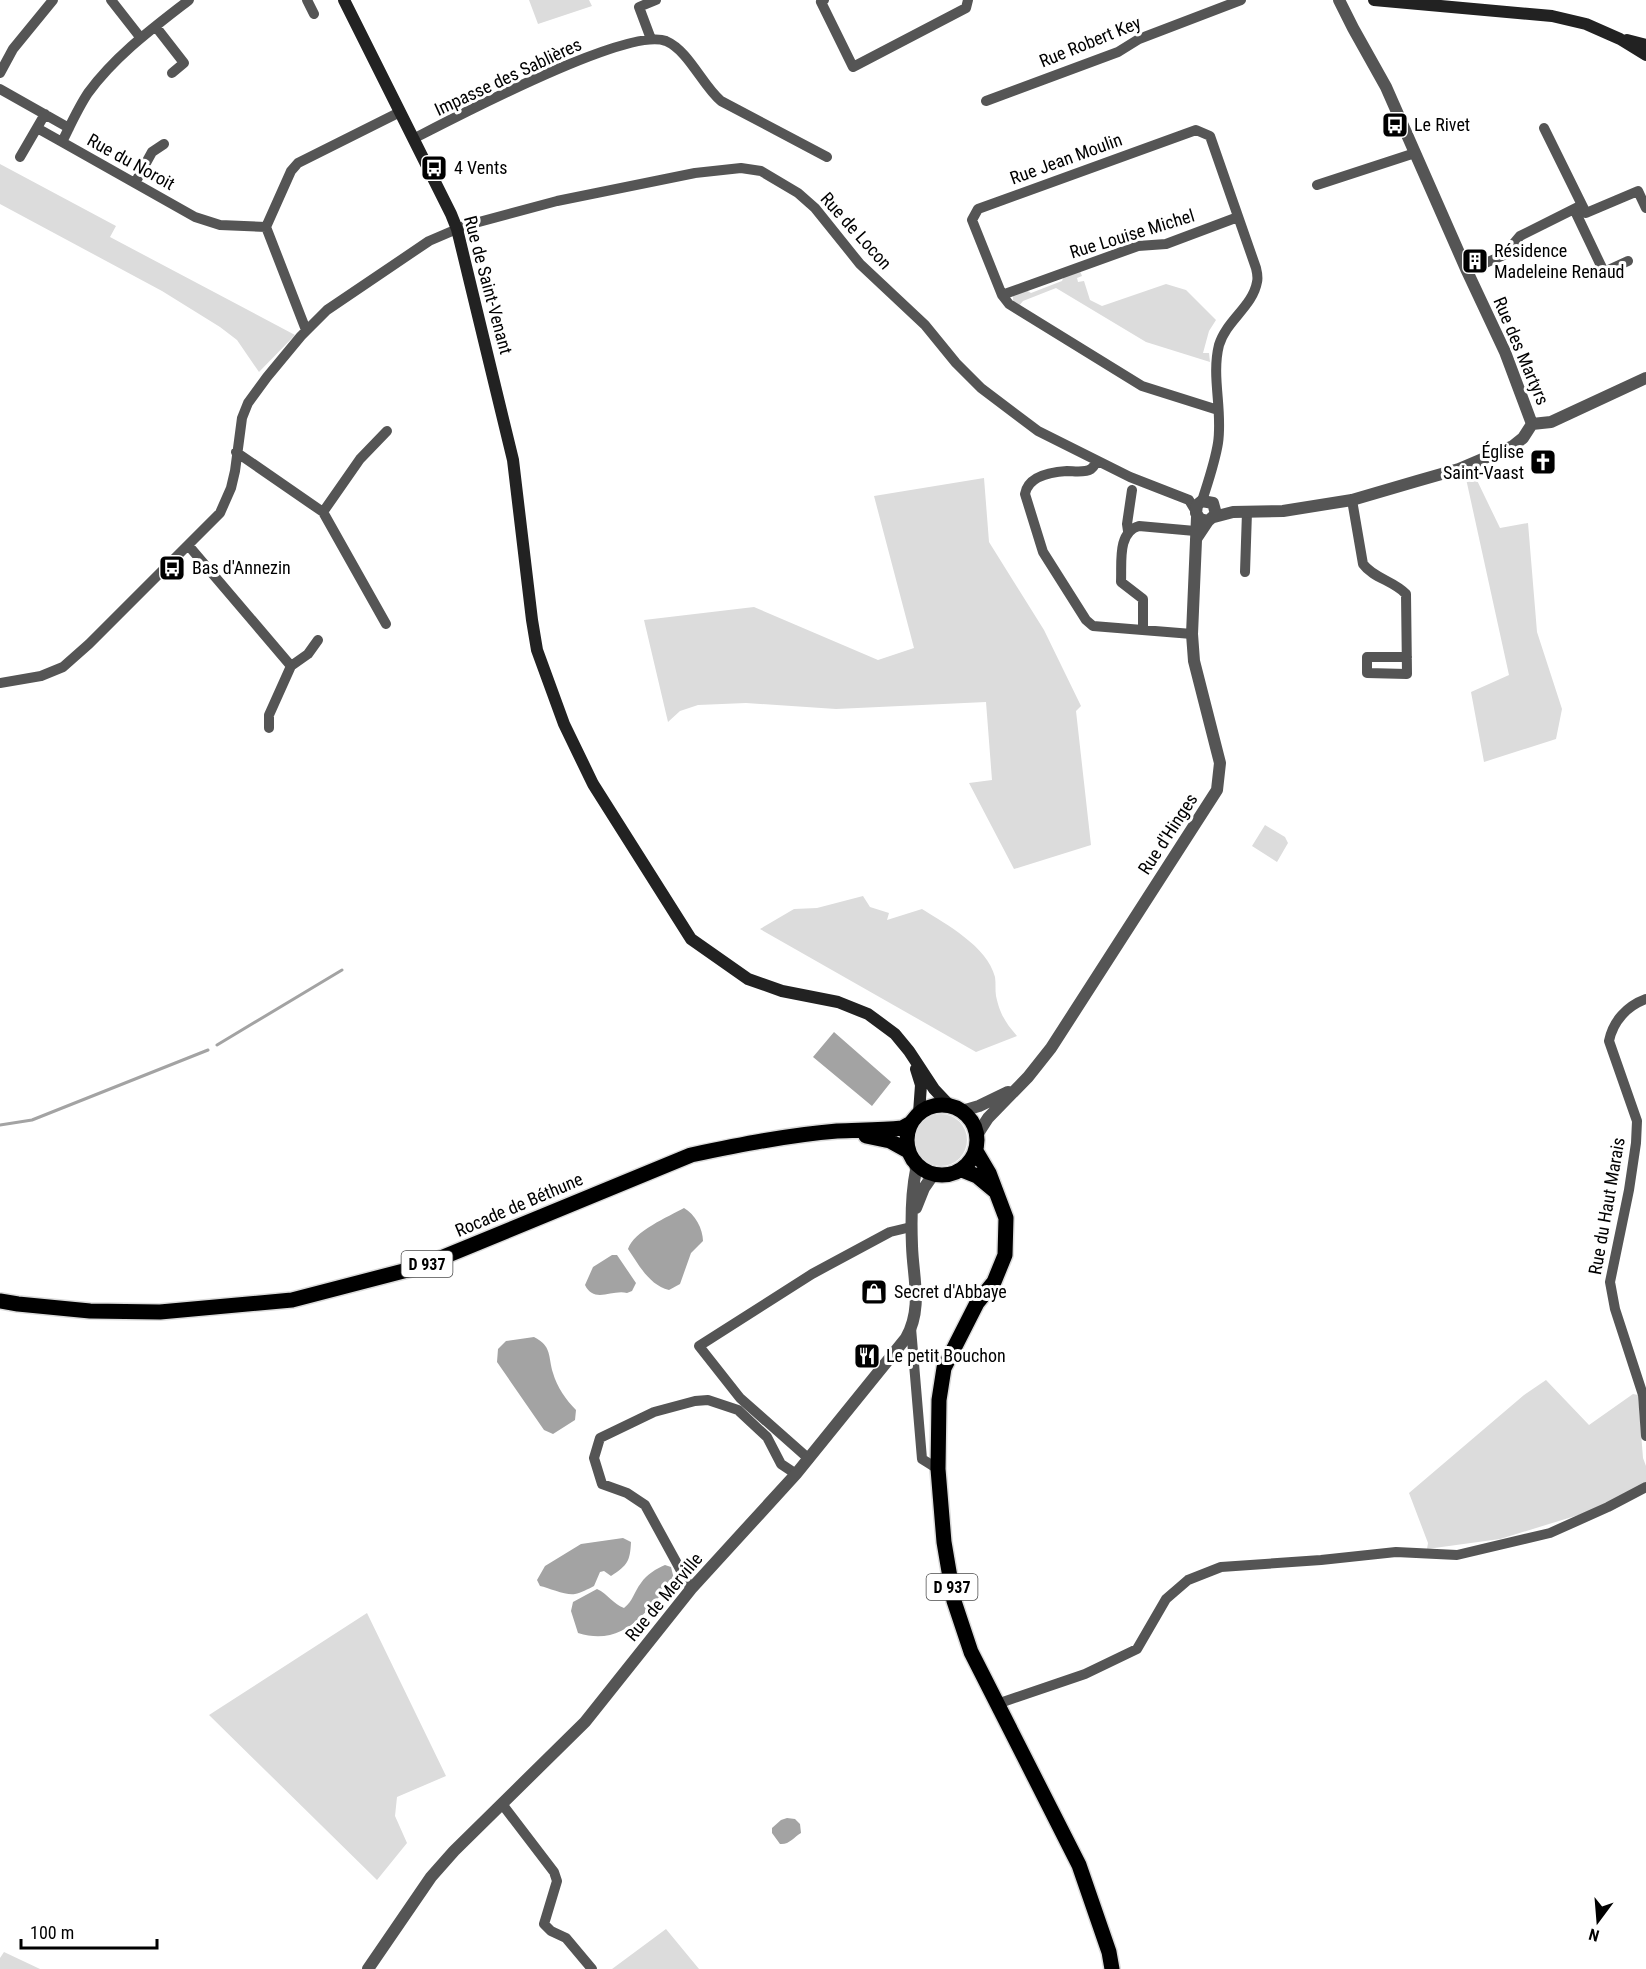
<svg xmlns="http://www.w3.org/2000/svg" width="1646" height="1969" viewBox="0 0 1646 1969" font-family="'Roboto Condensed',sans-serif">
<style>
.green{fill:#dcdcdc}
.water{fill:#a3a3a3}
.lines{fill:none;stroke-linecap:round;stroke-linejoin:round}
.stream{stroke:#a3a3a3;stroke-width:3}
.primary-casing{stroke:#dbdbdb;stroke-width:18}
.minor{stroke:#555;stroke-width:10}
.tertiary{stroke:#555;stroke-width:12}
.secondary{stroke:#222;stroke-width:12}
.primary{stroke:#000;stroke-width:15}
.labels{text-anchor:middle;stroke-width:6;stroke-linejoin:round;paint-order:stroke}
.shield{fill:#fff;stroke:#4c4c4c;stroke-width:1.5}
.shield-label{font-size:16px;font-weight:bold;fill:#000}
.street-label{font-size:18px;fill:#000;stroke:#fff}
.poi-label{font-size:18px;fill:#000;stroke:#fff;text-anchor:start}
</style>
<rect width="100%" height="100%" fill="#fff"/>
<path class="green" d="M529,0H589L592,6L538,24Z
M0,164L116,226L110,237L295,335L259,372L237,340L220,327L162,291L0,204Z
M1080,271L1082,276L1077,278L1078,282L1084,281L1090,300L1102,306L1166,284L1186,290L1216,320L1209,331L1203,353H1209L1210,362L1146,342L1056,288L1023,301L1018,307L1013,303V295L1026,290L1031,293L1062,281L1064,276Z
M1472,470L1500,528L1528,523L1537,632L1562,709L1556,739L1484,762L1471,692L1509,675L1465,474Z
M984,478L989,542L1044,630L1081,706L1076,711L1091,845L1014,869L969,783L992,780L986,702L836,709L746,703L698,705L680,711L668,722L644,620L754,607L878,660L914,648L874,496Z
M1265,825L1285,837L1288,843L1277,862L1252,846Z
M863,896L870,907L889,913L887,920L922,909C947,925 987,946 995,977C996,983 995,990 996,996C1000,1014 1005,1022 1017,1036L976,1052L760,929L794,909L817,908Z
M915 1140a26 26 0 1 1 52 0a26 26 0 1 1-52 0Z
M1546,1380L1589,1425L1633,1394L1638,1395L1643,1458L1646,1466V1485L1585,1513L1500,1539L1427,1549L1428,1543L1409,1493L1524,1395Z
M367,1613L446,1776L397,1797L395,1816L407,1843L377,1880L209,1715Z
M666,1929L699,1969H612Z
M4,1952L40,1969H0V1958Z"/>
<path class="water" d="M834,1032L891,1082L872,1106L813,1057Z
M684,1208C695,1214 703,1229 703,1241L691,1253L680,1284L669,1290C649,1285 639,1265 628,1249C634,1231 668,1217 684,1208Z
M612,1255H617L636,1283L632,1291L627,1293C612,1289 594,1304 585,1285L593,1267Z
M534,1337C552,1346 548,1356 553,1373C557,1387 566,1400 576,1410L575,1420L553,1434L544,1430L497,1362L498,1349L506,1341Z
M623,1538L631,1542C630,1561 628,1565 611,1576L604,1571L600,1572L594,1586C588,1589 581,1593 575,1594C567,1596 549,1588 540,1586L537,1580L545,1566L581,1544Z
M665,1565L671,1567L674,1579C648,1609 625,1648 578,1633L571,1611L573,1602L597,1589C608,1594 613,1604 624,1608C633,1601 634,1592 641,1583C647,1574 656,1569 665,1565Z
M787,1818L795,1819L800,1824L801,1833C794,1837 789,1845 780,1844L772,1833V1828L781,1820Z"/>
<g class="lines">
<path class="stream" d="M217,1045L342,970
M0,1125L32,1120L208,1050"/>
<defs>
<path id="primary" d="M907 1140a35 35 0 1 1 70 0a35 35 0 1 1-70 0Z
M866,1136L890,1141L908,1151
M976,1151L989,1173L1006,1218L1005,1255L994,1282L977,1303L944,1368L939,1400L938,1469L944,1542L954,1601L971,1652L1079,1865L1109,1952L1112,1969
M962,1170L977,1176L995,1191
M0,1301L18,1304L90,1311L160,1312L292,1300L419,1267L691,1155C739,1145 788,1135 837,1131C859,1130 881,1130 902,1128L911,1123"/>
</defs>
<use href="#primary" class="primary-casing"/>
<path class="minor" d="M111,0L140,37
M189,0C153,28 116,55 88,93C78,108 70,126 62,142L195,217L220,225L266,227
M307,0L314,14
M824,0L821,2L853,67L966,8L968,0
M156,27L184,63L172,73
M651,39L639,7L656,0
M0,73L13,49L53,0
M0,89L69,128
M986,101L1118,52L1139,39L1241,0
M37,128L62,142
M1544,128L1582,205
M413,139C454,118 628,26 666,41C689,51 702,85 721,101L827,157
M20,157L45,114
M135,183L152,152L164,144
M1317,185L1415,153
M1574,209L1582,205L1586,213L1638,191L1646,208
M1467,271L1504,255L1520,236L1574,209L1604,272L1628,261
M1002,295L1138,246L1166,244L1238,217
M306,330L266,227L291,171L298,163L400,112
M236,452L323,512L386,624
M1097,461C1095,464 1094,467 1091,469C1085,473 1074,471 1067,471C1051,472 1028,476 1025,494L1043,552L1086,620L1093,626L1192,634
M1352,500L1363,564C1373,578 1394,581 1406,594L1407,674L1367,673V657H1407
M1202,501C1208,482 1215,462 1218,443C1223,410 1211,377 1219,345C1226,321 1253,306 1257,282C1258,278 1257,272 1256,268L1210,136L1196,130L978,209L972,220L1002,295L1009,304L1142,386L1218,410
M323,512L360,459L387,431
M1128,531L1127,524L1132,490
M188,545L291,666
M1245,572L1247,512
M1143,630V599L1121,582C1122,563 1117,532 1139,526L1195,531
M0,683L41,676L63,667L89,644L220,513L231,488L235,471L242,418L248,403L267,377L301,336L327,310L429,241L464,226L557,201L695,173L741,168L761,171L798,193L815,208L860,264L925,325L956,363L981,388L1038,431L1130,477L1189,500L1195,510
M269,728V715L291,666L308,654L318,640
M1646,999C1627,1006 1613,1021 1609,1041L1637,1121L1636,1143L1629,1190L1610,1282L1615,1309L1643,1395L1646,1436
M911,1328L922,1459L938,1469
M809,1459L740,1398L699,1346L812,1274L890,1232L911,1227
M691,1589L645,1505L627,1493L602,1484L594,1458L600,1438L654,1412L695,1401L708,1400L738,1410L767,1437L781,1464L796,1474
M997,1704L1085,1674L1137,1649L1166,1599L1188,1580L1221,1567L1321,1560L1396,1552L1457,1555L1550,1533L1608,1507L1646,1487
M502,1804L554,1872L557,1881L544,1924L551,1931L566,1938L592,1969"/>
<path class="tertiary" d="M1339,0L1353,28L1386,87L1467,271L1505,352L1532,424
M1532,424L1551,422L1646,378
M1214,517L1233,512L1283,511L1352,500L1417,481L1459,469L1513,446L1523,438L1532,424
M1196,539L1208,521L1216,514L1213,503L1202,501L1197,505L1196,513L1200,519L1208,521
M962,1111L979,1106L1008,1092
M977,1135L988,1118L1028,1077L1051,1048L1217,790L1220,763L1194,661L1192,634L1197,517
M916,1208L924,1188L933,1175
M368,1969L431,1877L454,1851L585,1722L691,1589L796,1474L906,1338C923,1308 913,1278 912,1246C911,1221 911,1194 916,1170L915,1163"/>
<path class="secondary" d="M344,0L451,214L457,229L513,460L532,620L537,650L564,724L593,784L691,939L748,979L782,991L838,1002L868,1014L895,1034L909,1051L934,1089L949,1105
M1374,0L1552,16L1586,24L1620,39L1646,55
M1627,40L1646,45
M916,1069L921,1085L919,1113"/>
<use href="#primary" class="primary"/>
</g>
<defs>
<symbol id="bus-square" viewBox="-11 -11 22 22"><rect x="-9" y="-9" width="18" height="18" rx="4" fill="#000" stroke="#fff"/><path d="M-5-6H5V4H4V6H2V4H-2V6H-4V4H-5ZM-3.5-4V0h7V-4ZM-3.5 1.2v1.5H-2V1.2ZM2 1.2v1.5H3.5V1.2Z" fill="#fff"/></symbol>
<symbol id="building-square" viewBox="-11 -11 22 22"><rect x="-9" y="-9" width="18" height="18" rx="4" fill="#000" stroke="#fff"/><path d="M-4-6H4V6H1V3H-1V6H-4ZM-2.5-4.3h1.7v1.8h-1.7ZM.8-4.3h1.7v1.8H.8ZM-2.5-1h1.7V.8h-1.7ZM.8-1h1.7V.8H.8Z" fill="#fff"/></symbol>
<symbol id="church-square" viewBox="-11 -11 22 22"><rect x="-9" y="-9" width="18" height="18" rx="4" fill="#000" stroke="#fff"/><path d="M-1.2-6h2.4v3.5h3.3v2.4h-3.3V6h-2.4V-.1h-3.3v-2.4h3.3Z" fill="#fff"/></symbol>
<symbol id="shop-square" viewBox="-11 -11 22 22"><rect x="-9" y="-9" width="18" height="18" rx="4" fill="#000" stroke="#fff"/><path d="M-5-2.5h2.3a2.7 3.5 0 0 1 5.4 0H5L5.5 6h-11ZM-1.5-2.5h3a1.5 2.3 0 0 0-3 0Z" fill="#fff"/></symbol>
<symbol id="restaurant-square" viewBox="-11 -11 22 22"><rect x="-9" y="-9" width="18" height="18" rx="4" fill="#000" stroke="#fff"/><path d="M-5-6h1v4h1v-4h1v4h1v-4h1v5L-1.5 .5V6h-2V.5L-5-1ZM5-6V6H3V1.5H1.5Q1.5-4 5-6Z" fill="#fff"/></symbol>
</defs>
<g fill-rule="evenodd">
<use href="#bus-square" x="1380" y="110" width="30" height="30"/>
<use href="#bus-square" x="419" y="153" width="30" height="30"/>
<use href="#building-square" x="1460" y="246" width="30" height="30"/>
<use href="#church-square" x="1528" y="447" width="30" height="30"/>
<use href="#bus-square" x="157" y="553" width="30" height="30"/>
<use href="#shop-square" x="859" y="1277" width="30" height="30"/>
<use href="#restaurant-square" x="852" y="1341" width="30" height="30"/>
</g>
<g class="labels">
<g class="shield">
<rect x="401.5" y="1251" width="51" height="26" rx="4.5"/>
<rect x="926.5" y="1574" width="51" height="26" rx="4.5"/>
</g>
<g class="shield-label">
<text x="427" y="1270">D 937</text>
<text x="952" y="1593">D 937</text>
</g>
<g class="street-label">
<text transform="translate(1090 42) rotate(-22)" y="6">Rue Robert Key</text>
<text transform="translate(508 77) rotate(-25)" y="6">Impasse des Sablières</text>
<text transform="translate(1066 159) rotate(-20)" y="6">Rue Jean Moulin</text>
<text transform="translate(131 162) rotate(29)" y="6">Rue du Noroit</text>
<text transform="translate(856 231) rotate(48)" y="6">Rue de Locon</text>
<text transform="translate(1132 234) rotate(-17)" y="6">Rue Louise Michel</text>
<text transform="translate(488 285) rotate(75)" y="6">Rue de Saint-Venant</text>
<text transform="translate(1521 351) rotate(67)" y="6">Rue des Martyrs</text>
<text transform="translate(1168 834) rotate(-57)" y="6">Rue d'Hinges</text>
<text transform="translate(519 1205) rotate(-23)" y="6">Rocade de Béthune</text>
<text transform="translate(1607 1206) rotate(-80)" y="6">Rue du Haut Marais</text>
<text transform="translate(664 1597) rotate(-50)" y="6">Rue de Merville</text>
</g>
<g class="poi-label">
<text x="1414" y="131">Le Rivet</text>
<text x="454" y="174">4 Vents</text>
<text x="1494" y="257">Résidence<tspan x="1494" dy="21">Madeleine Renaud</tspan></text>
<text x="1524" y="458" text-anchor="end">Église<tspan x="1524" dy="21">Saint-Vaast</tspan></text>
<text x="192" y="574">Bas d'Annezin</text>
<text x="894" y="1298">Secret d'Abbaye</text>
<text x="886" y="1362">Le petit Bouchon</text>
</g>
</g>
<g transform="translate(1598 1921) rotate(196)" stroke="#ffffff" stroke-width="4.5" paint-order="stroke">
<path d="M0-4.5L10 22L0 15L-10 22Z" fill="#000000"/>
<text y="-9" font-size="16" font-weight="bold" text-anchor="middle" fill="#000000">N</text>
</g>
<path d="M21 1939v9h136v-9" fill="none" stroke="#000000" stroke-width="3"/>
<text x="30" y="1939" font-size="18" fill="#000000" stroke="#ffffff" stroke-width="4.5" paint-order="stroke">100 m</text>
</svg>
